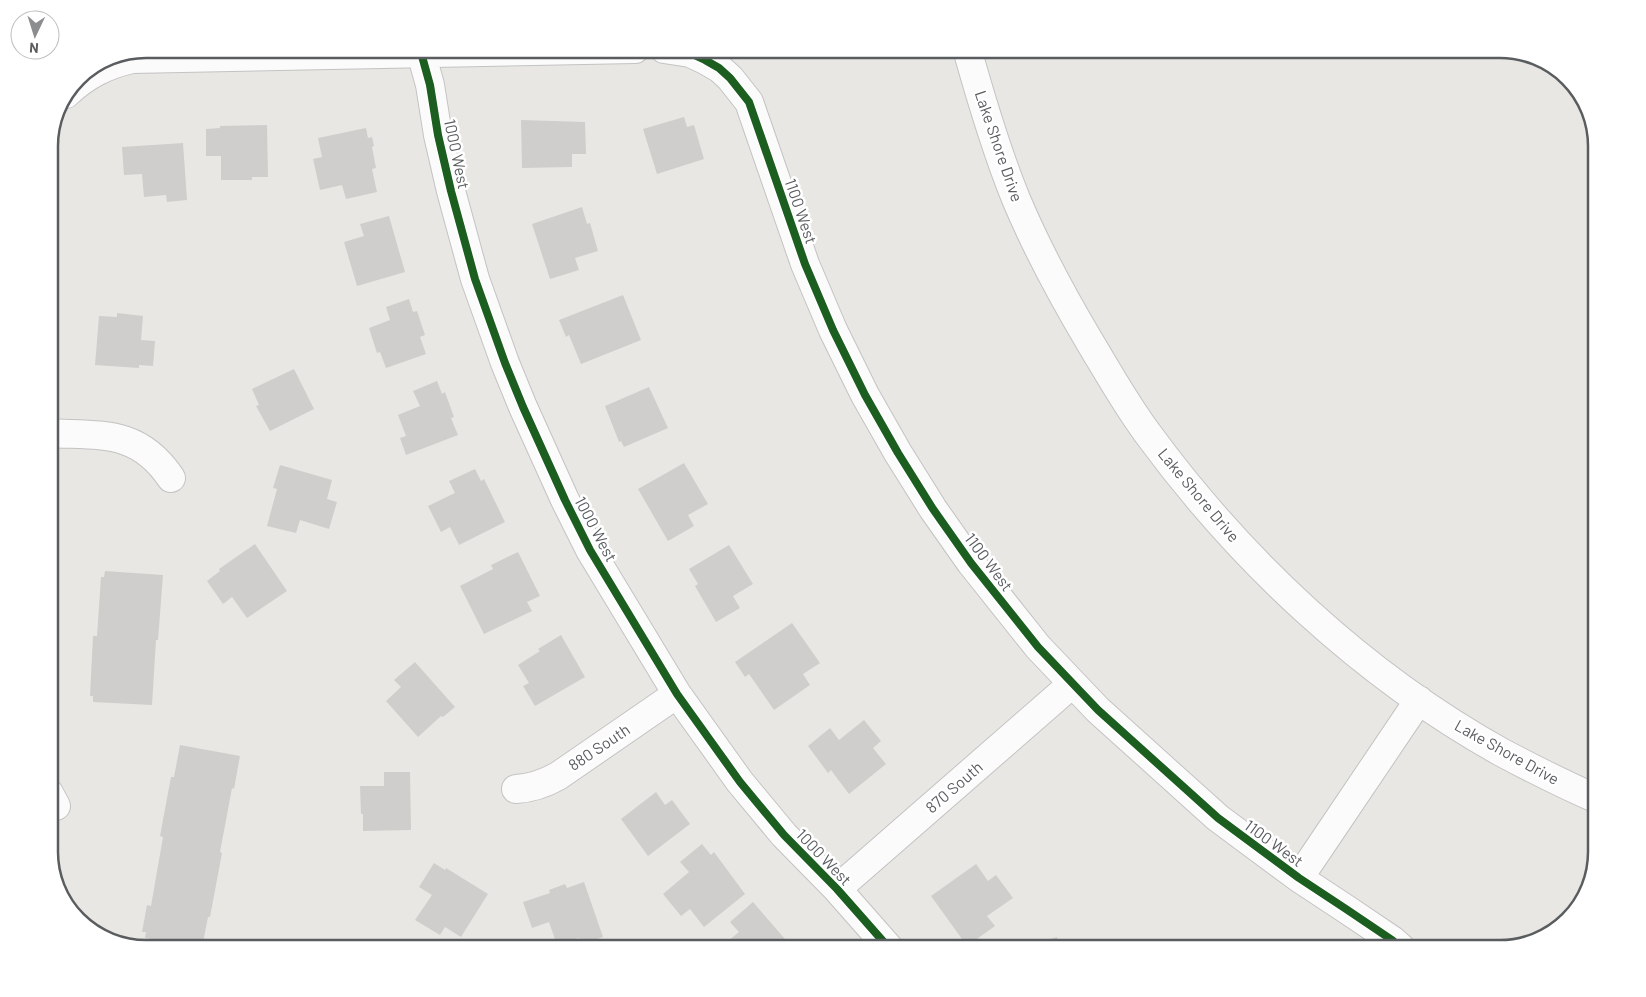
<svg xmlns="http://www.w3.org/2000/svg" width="1646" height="997" viewBox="0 0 1646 997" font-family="Barlow,sans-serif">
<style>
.building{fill:#cfcecc}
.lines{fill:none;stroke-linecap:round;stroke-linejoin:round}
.minor-casing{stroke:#c3c3c3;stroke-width:30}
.minor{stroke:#fcfbfb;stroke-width:28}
.cycleway-casing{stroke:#fff;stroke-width:11}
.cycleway{stroke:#1b5e20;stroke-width:8}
.labels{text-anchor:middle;stroke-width:5;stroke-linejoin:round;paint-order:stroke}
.street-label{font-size:16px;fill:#5a5d60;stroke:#fff}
.rim{fill:none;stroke:#5a5d60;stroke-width:2.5}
</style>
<rect width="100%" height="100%" fill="#e9e7e3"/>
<path class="building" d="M684,117L687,127L694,125L704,159L657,174L643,129Z
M521,120L585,122L586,154H572V167L522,168Z
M267,125L268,177H252V180H221V156H206V129L220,128V126Z
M366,128L368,138L372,137L374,146L372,147L376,168L372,169L377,192L346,199L342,185L320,190L313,159L322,157L318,138Z
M183,143L187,200L167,202L166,195L144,197L142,174L124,175L122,147Z
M582,207L587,224L590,223L598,251L575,258L579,270L550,279L532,224Z
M389,216L405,272L357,286L344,242L364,236L360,224Z
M623,295L641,340L581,364L569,335L566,337L559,320Z
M409,299L413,312L417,311L425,335L420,337L426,354L386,368L380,352L377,353L369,328L390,320L386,307Z
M117,313L143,316L141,340L155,341L153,366L139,365V368L95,365L99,316L117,317Z
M294,369L314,409L270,431L256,406L259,405L252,389Z
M437,381L442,394L445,392L454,417L451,418L458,435L406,455L400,438L406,436L398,415L420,406L413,391Z
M649,387L668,428L624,447L621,441L619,442L605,406Z
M684,463L708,504L688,515L694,526L668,541L638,489Z
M280,465L332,480L327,499L337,502L329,529L300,520L296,533L267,526L277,489L273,488Z
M475,469L481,481L484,479L505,522L459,545L450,527L441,532L428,506L455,493L449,481Z
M255,544L287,591L247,618L232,597L223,604L207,581L220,571L219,569Z
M729,545L753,584L733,596L740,608L716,622L695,586L698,584L689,569Z
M518,552L540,596L527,602L532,611L484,634L460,586L493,569L491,565Z
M105,571L163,575L158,640H156L152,705L93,702V696H90L93,636H97L101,577H104Z
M792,623L820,663L803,674L810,685L774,710L749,674L745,677L735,662Z
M561,635L585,677L535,706L523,686L529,683L518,665L540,651L538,649Z
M415,662L455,707L443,717L441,716L418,737L386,701L401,687L394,680Z
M864,720L881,741L873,748L886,764L849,794L831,770L828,773L808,746L830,728L839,740Z
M180,745L240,756L234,789L232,788L220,852L222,853L210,917H208L202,948L145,938L146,932H142L147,905L151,906L163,837L160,836L165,809L171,777H174Z
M384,772H410L411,830L363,831V814H361L360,786H384Z
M656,792L665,805L672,800L690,824L648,856L621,819Z
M702,844L711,855L714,852L745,894L704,927L690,909L681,916L663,894L689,872L680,862Z
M434,863L445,870L446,868L488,894L461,937L445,927L440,935L415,920L432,895L419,887Z
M976,864L988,881L996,875L1013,898L987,916L995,926L967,946L931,896Z
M584,882L603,937L582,944L579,938L557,945L549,922L532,928L523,902L550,893L549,890L565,884L567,888Z
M753,902L791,946L788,948H725L722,946L739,932L730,922Z
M1057,937L1060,948H1018Z"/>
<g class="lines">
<defs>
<path id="minor" d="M420,49L430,85L438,135L451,191L475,279L505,363L523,407L565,500L590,550L677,694L740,782L784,835L837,889L889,948
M664,49L690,53L705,60L719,68L730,78L749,102L805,264L833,330L865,395L898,453L933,509L971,563L1038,647L1098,710L1218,818L1299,878L1346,909L1392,940L1401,948
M967,49C981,99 996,150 1016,199C1037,249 1063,297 1091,344C1109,374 1127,406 1148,434C1241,561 1363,675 1501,752C1533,769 1565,785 1597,799
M66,94C86,75 106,65 132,59L635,49
M49,433C101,436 138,429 171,478
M516,789C532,788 544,784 558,776L677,694
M49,793L56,806
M1299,878L1419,700
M837,889L1072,684"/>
</defs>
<use href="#minor" class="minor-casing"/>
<use href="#minor" class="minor"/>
<defs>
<path id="cycleway" d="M420,49L430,85L438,135L451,191L475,279L505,363L523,407L565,500L590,550L677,694L740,782L784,835L837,889L889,948
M664,49L690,53L705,60L719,68L730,78L749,102L805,264L833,330L865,395L898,453L933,509L971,563L1038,647L1098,710L1218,818L1299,878L1346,909L1392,940L1401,948"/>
</defs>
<use href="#cycleway" class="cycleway-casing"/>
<use href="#cycleway" class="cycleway"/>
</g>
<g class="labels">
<g class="street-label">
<text transform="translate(999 146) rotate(71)" y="6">Lake Shore Drive</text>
<text transform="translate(457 154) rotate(78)" y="6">1000 West</text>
<text transform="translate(801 211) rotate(71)" y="6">1100 West</text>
<text transform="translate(1199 495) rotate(50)" y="6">Lake Shore Drive</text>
<text transform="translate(596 529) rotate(62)" y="6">1000 West</text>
<text transform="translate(989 562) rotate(53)" y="6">1100 West</text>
<text transform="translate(599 747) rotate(-34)" y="6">880 South</text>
<text transform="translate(1507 752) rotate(29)" y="6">Lake Shore Drive</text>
<text transform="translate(954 787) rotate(-41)" y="6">870 South</text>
<text transform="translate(1274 843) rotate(36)" y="6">1100 West</text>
<text transform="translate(824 857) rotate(46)" y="6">1000 West</text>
</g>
</g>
<path d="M0 0H1646V997H0ZM146 58H1500A88 88 0 0 1 1588 146V852A88 88 0 0 1 1500 940H146A88 88 0 0 1 58 852V146A88 88 0 0 1 146 58Z" fill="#fff" fill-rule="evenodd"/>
<path class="rim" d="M146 58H1500A88 88 0 0 1 1588 146V852A88 88 0 0 1 1500 940H146A88 88 0 0 1 58 852V146A88 88 0 0 1 146 58Z"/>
<g transform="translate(35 35) rotate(184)"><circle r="24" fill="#ffffff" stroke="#bdbebf"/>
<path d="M0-4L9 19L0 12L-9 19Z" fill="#8c8d8e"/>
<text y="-8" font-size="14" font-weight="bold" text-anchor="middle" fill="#5a5d60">N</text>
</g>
</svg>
